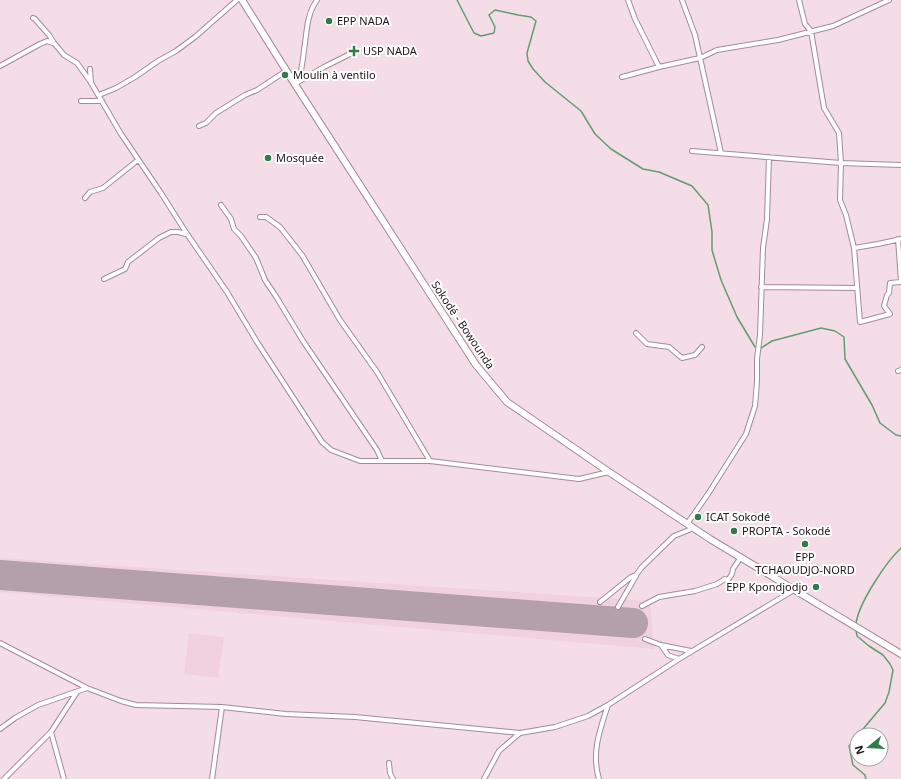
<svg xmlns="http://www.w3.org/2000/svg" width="901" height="779" viewBox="0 0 901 779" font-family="'Noto Sans',sans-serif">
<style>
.built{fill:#f1d0df}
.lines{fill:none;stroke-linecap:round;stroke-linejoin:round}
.stream{stroke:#629d72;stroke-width:1.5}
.runway{stroke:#b3a0a8;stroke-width:30}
.minor-casing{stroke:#a28c96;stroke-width:6}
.secondary-casing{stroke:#a28c96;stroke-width:8}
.minor{stroke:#fff;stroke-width:4}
.secondary{stroke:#fff;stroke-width:6}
.poi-dot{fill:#307b49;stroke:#fff;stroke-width:1.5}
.labels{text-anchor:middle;stroke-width:4;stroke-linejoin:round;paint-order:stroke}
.poi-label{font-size:11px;fill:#1f161a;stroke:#fff;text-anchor:start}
.street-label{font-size:11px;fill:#1f161a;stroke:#fff}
</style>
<rect width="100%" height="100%" fill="#f5dde8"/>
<path class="built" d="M0,558L650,601L654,649L0,592Z
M189,633L224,637L218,678L184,674Z"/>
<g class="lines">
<path class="stream" d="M457,0L474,33L481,36L494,33L495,27L489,15L495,10L518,15L531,17L536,21L527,53L528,61L533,69L545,82L581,111L595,134L611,149L643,169L659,172L692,186L708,205L712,232V250L721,280L737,317L755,347
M761,348L772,341L821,328L835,331L844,337L845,359L872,405L880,423L896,435L901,436
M856,624C858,604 886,562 901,548
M856,630L857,636L869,646L883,655L890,664L893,670L889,692L885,703L858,735
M857,737L849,746L853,765L865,775L866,779"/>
<path class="runway" d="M0,575L633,623"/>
<defs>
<path id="minor" d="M628,0L635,19L659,67L700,58L717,50L778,40L833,26L889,0
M682,0L695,35L721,153
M799,0L805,24L811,31L824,108L839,133L841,163L840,200L846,215L854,248L860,322L890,314L884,306L887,295L889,293L890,283L901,282
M33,18L35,19L49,35L54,43L64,55L77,63L90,81L121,134L161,193L187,234L227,292L257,342L322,442L331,450L360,461H430L579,479L609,472
M0,66L40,44L47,41L53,43
M90,69L91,83
M622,77L659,67
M299,81C301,71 303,61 304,50C307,33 306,15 317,0
M298,82L324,67L350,54
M99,95L116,88L135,77L158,61L176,51L195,37L237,0
M81,101H102
M199,126L206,123L216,113L245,95L257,90L286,71
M692,151L841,163L901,165
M85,198L90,192L103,188L138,160
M221,205L231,219L234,229L241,236L256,258L265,280L277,298L303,341L377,450L382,461
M260,217H266L280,227L302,255L340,320L377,372L430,461
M898,239L901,281
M854,248L878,244L901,239
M104,279L125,269L128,262L159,238L171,232H178L186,234
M761,287L857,288
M636,333L647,344L669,347L682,358L695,355L702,347
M898,371L901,370
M687,524L708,494L746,434L755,406L757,381V359L760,335L763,248L767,219L769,157
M600,602L631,577L636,575L642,567L674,536L689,530L692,527
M642,606L659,597L695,591L717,584L725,579L728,580L732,574L733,569L741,557
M618,607L636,576
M645,639L661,645L691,651
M0,643L87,688L121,701L136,705L222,707L286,714L355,717L520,733L555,727L588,716L608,705L679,659L794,590
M661,645L668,655L679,659
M0,729L15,718L38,705L87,688
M51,732L64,779
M389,763L390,773L393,779
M4,779L51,732L77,692
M212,779L222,707
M484,779L499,751L520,733
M599,779C591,753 600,729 608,705"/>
<path id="secondary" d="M242,0L296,86L476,365L507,402L609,472L710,539L901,654"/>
</defs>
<use href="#minor" class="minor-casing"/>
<use href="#secondary" class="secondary-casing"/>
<use href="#minor" class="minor"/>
<use href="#secondary" class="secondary"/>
</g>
<g class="poi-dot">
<circle cx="329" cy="21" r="4"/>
<path d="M352 45h4v4h4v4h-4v4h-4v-4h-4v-4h4z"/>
<circle cx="285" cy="75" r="4"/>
<circle cx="268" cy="158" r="4"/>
<circle cx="698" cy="517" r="4"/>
<circle cx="734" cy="531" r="4"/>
<circle cx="805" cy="544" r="4"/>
<circle cx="816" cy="587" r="4"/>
</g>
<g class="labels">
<g class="poi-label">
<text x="337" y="25">EPP NADA</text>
<text x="363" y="55">USP NADA</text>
<text x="293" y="79">Moulin à ventilo</text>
<text x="276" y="162">Mosquée</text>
<text x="706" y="521">ICAT Sokodé</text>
<text x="742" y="535">PROPTA - Sokodé</text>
<text x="805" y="561" text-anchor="middle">EPP<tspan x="805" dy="13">TCHAOUDJO-NORD</tspan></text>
<text x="808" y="591" text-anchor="end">EPP Kpondjodjo</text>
</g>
<g class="street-label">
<text transform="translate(463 325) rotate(56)" y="4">Sokodé - Bowounda</text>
</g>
</g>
<g transform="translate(869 747) rotate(252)"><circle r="19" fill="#ffffff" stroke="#a5a2a3"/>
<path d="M0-3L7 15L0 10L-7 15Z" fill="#307b49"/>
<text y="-6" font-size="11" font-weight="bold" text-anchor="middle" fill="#1f161a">N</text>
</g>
</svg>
